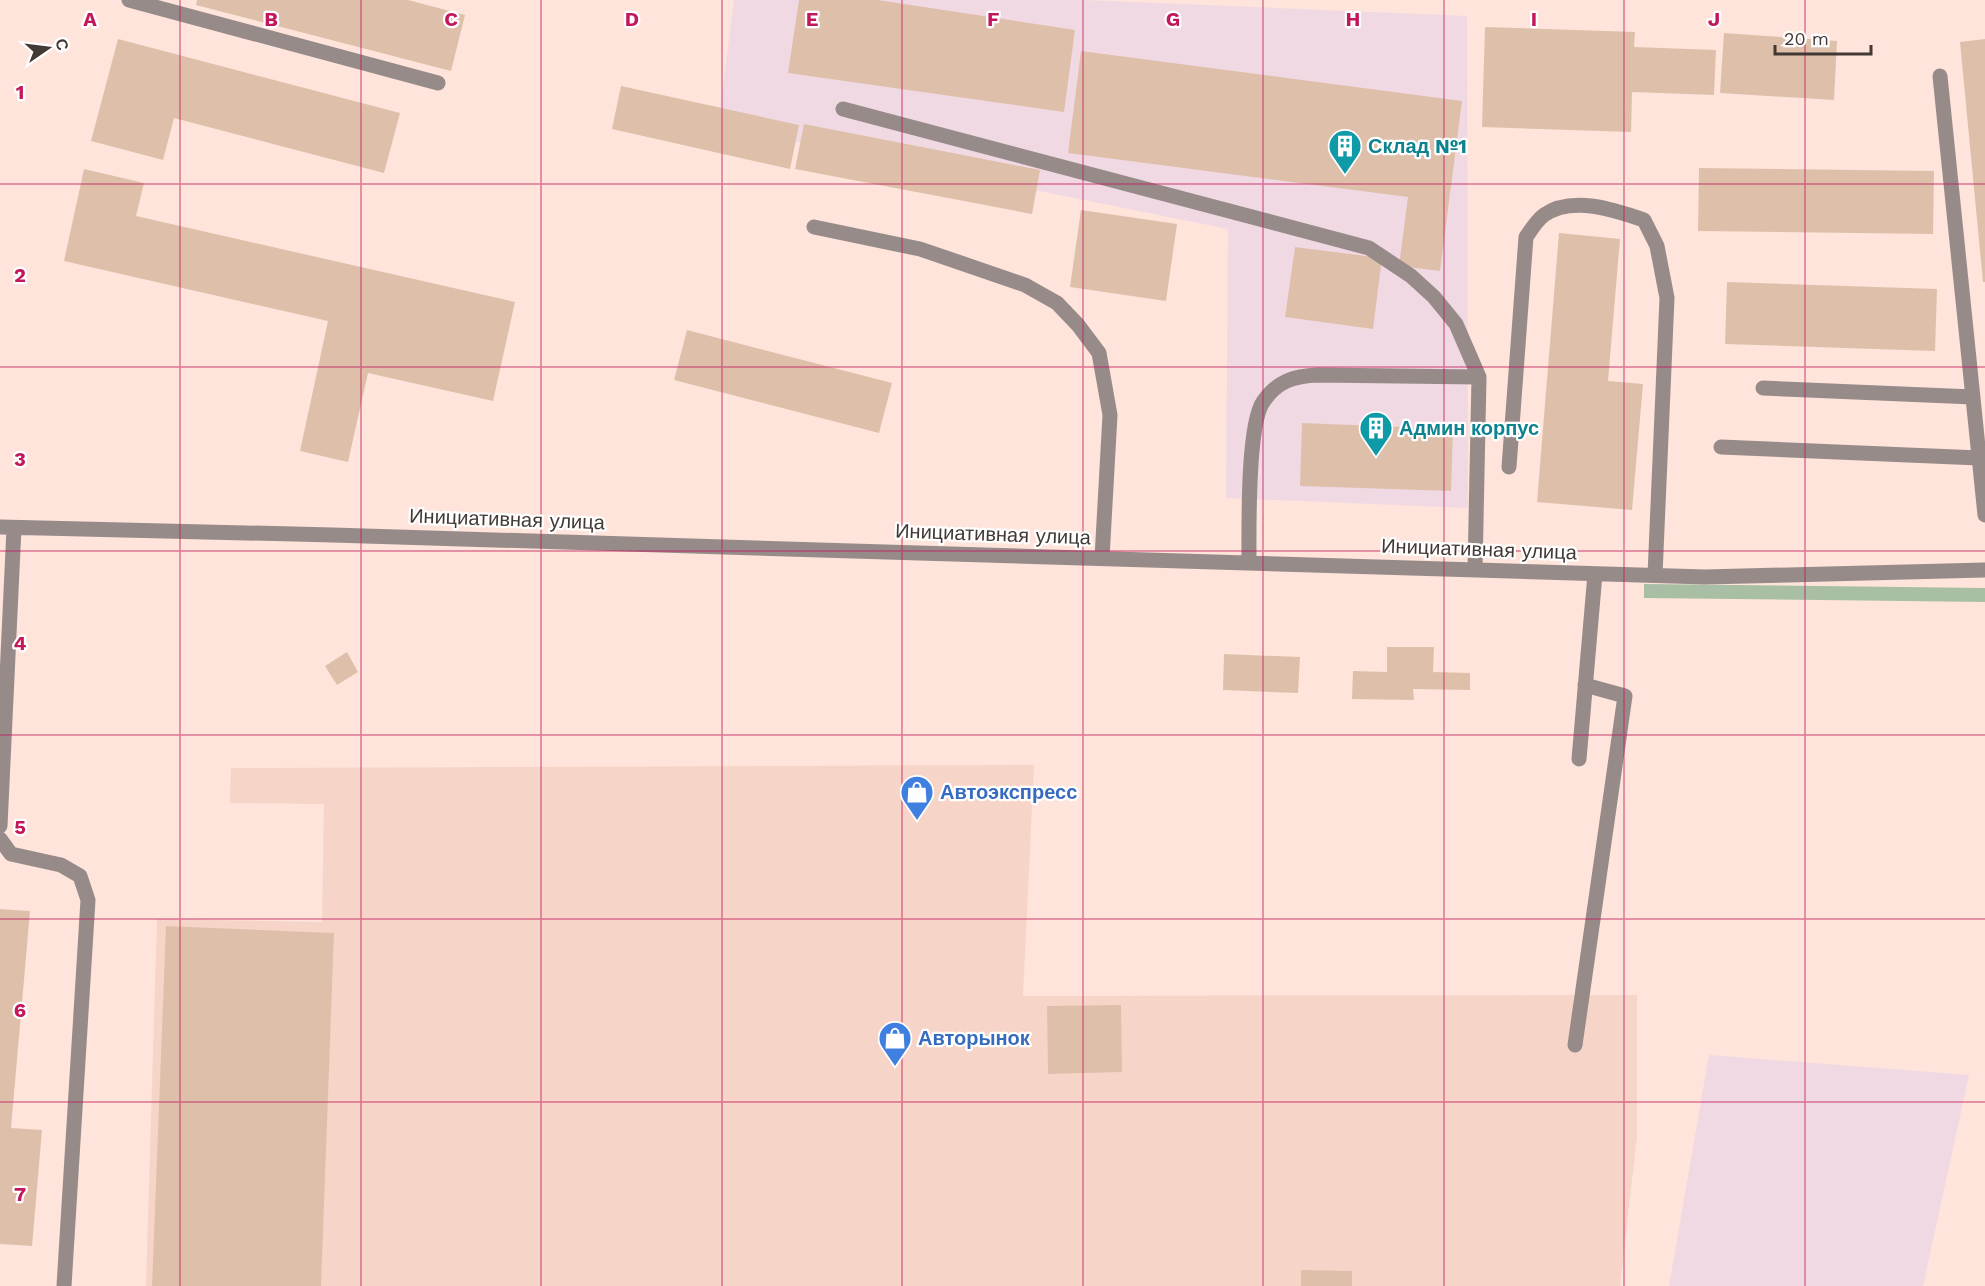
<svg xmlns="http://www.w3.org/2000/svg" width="1985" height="1286" viewBox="0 0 1985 1286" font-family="'Work Sans',sans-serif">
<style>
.built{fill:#f6d5c8}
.industrial{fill:#f1d9e4}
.green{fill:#a8bfa6}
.building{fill:#dec0aa}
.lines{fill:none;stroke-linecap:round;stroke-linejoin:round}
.minor{stroke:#978b8a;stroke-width:15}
.grid{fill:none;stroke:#c2185b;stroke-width:1.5;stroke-opacity:0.55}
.labels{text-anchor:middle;stroke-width:4.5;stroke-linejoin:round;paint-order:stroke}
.culture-label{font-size:20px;font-weight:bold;fill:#0d838f;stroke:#fff;text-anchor:start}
.street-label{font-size:20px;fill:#433934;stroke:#fff}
.shop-label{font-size:20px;font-weight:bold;fill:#366cbe;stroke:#fff;text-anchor:start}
.grid-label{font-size:20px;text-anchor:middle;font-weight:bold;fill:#c2185b;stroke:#fff;stroke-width:4.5;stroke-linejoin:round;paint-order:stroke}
</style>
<rect width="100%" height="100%" fill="#fee4da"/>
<path class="built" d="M1034,765L1023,996L1637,995V1136L1620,1286H146L157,919L322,922L324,804L230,803L231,768Z"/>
<path class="industrial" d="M734,0H1085L1467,16L1468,508L1226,498L1228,229L718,126Z
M1709,1055L1969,1075L1923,1286H1669Z"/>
<path class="green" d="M1644,584L1985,588V602L1644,598Z"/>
<path class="building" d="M197,0H408L465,15L451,71L196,5Z
M799,0H878L1075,30L1064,112L788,73Z
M1485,27L1635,32L1634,47L1716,50L1714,95L1632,92L1631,132L1482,127Z
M1724,33L1837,41L1834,100L1720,93Z
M118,39L400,113L384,173L174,118L163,160L91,141Z
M1985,39V282H1983L1960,42Z
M1081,51L1462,101L1440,271L1399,266L1408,197L1068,153Z
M621,86L799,125L790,169L612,129Z
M804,124L1040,170L1032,214L795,169Z
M1699,168L1934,171L1933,234L1698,231Z
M84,169L144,183L136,216L515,302L493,401L368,373L348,462L300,451L328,321L64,261Z
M1081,210L1177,224L1166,301L1070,287Z
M1559,233L1620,239L1608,381L1643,384L1632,510L1537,502Z
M1295,247L1382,258L1373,329L1285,317Z
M1727,282L1937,289L1935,351L1725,344Z
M687,330L892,383L879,433L674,380Z
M1302,423L1453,429L1451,491L1300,486Z
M1387,647H1434L1433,672L1470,673V690L1413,689L1414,700L1352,699L1353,671L1387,672Z
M347,652L358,672L337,685L325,666Z
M1224,654L1300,657L1298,693L1223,690Z
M0,909L30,911L11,1128L42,1130L32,1246L0,1244Z
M166,926L334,933L321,1286H152Z
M1121,1005L1122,1072L1048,1074L1047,1006Z
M1301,1270L1352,1271V1286H1301Z"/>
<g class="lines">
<path class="minor" d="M129,0L438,83
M1940,76L1985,515
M843,109L1369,248L1411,276L1434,297L1456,324L1479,377L1475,570
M814,227L920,249L1025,285L1057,303L1078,325L1099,353L1110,415L1102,558
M1763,388L1973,397
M1721,447L1979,458
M1509,467L1526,237C1531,230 1537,220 1544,215C1572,195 1615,210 1644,220L1657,246L1667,298L1655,575
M0,527L333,535L1705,577L1985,570
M1249,563C1249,530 1247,426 1263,402C1277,381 1294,376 1318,375L1479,377
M1579,759L1595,574
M0,826L14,528
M0,839L11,854L61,865L80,876L88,900L64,1286
M1575,1045L1625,696L1585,685"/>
</g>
<path class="grid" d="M180,0V1286M361,0V1286M541,0V1286M722,0V1286M902,0V1286M1083,0V1286M1263,0V1286M1444,0V1286M1624,0V1286M1805,0V1286M0,184H1985M0,367H1985M0,551H1985M0,735H1985M0,919H1985M0,1102H1985"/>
<defs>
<symbol id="building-pin" viewBox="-11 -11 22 30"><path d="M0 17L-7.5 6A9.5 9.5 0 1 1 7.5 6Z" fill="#0f9aa8" stroke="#fff"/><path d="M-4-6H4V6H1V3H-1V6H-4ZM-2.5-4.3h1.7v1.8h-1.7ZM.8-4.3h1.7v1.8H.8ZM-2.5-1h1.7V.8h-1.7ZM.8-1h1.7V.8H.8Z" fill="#fff"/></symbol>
<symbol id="shop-pin" viewBox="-11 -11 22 30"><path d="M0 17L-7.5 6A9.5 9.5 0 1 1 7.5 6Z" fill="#3f7fe0" stroke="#fff"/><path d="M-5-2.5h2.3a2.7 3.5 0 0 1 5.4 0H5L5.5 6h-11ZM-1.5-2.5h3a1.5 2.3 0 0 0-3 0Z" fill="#fff"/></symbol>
</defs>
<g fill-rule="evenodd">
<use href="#building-pin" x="1326" y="127" width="38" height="52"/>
<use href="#building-pin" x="1357" y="409" width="38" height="52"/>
<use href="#shop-pin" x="898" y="773" width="38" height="52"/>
<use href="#shop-pin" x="876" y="1019" width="38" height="52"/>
</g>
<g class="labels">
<g class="culture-label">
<text x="1368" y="153">Склад №1</text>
<text x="1399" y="435">Админ корпус</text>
</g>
<g class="street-label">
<text transform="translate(507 519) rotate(2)" y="7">Инициативная улица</text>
<text transform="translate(993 534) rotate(2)" y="7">Инициативная улица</text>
<text transform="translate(1479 549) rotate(2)" y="7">Инициативная улица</text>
</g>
<g class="shop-label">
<text x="940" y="799">Автоэкспресс</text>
<text x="918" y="1045">Авторынок</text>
</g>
</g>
<g class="grid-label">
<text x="90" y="26">A</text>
<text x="271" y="26">B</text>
<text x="451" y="26">C</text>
<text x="632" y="26">D</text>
<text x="812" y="26">E</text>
<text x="993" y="26">F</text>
<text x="1173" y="26">G</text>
<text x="1353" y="26">H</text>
<text x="1534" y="26">I</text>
<text x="1714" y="26">J</text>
<text x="20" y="99">1</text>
<text x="20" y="282">2</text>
<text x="20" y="466">3</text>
<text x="20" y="650">4</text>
<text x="20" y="834">5</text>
<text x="20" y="1017">6</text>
<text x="20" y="1201">7</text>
</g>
<g transform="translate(48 48) rotate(76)" stroke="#ffffff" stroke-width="4.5" paint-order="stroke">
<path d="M0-4.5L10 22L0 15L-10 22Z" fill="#433934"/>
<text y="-9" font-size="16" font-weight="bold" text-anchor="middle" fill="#433934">С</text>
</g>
<path d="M1775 45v9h96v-9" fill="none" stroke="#433934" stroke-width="3"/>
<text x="1784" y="45" font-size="18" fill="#433934" stroke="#ffffff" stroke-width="4.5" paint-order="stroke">20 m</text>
</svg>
